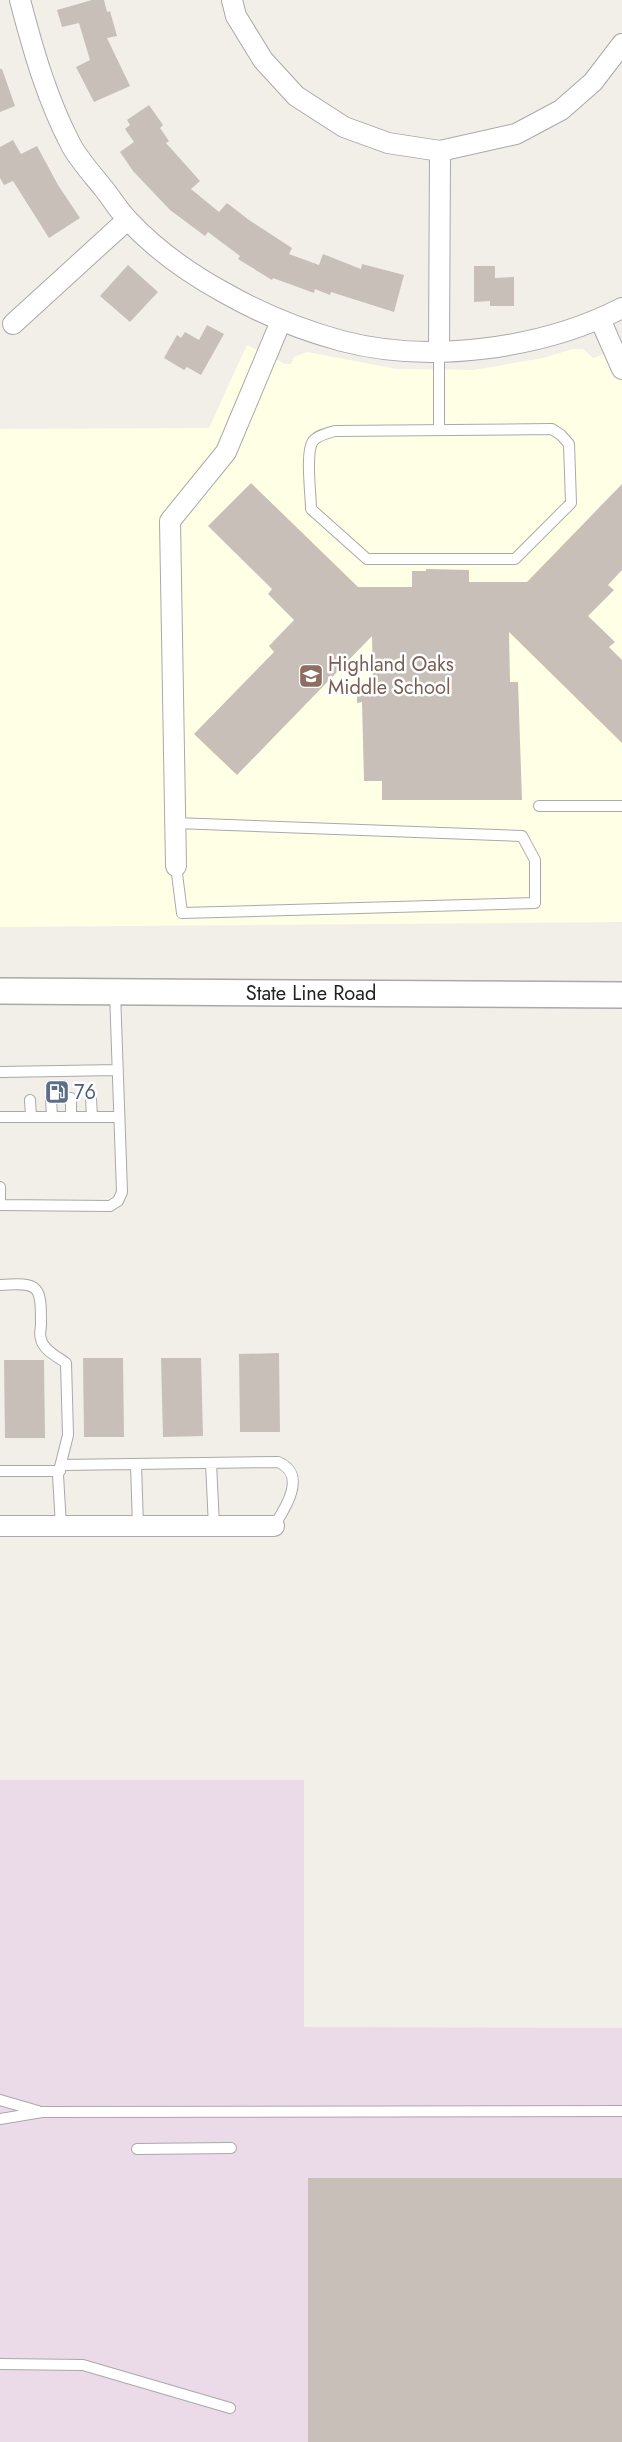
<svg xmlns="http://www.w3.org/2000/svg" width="622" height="2442" viewBox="0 0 622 2442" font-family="Jost,sans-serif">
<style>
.industrial{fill:#ebdbe8}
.education{fill:#ffffe5}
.building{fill:#c7bfb8}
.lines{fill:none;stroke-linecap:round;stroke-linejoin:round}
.service-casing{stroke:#a9a9a9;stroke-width:12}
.minor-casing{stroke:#a9a9a9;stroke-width:22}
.tertiary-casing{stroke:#a9a9a9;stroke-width:28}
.service{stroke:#fff;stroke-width:10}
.minor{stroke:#fff;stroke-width:20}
.tertiary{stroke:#fff;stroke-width:25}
.labels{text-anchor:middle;stroke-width:5;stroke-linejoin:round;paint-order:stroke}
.education-label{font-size:20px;fill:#785e54;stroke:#fff;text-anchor:start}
.street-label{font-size:20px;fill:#222;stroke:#fff}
.service-label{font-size:20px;fill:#4e5e75;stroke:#fff;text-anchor:start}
</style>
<rect width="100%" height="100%" fill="#f2efe9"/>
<path class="industrial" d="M0,1780H304V2027L622,2028V2442H0Z"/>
<path class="education" d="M247,345L285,364H291L294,357L307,352L397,369L474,370L543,358L573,349H583L593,358L622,347V922L0,927V429L209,428Z"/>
<path class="building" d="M92,0H104L107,12L110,11L117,36L107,38L130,86L94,102L76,67L90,60L79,23L62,27L57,10Z
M0,69H2L15,106L0,112Z
M149,105L163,125L160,128L169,141L166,143L200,181L191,189L219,212L227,203L249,220L292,248L289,254L319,265L323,254L361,269L362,264L404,275L394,312L331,292L330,295L315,289L314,293L273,278L272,280L238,259L240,256L208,232L205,236L170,210L133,171L120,152L134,142L125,129L130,125L127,120Z
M13,140L21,154L37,146L58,185L80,218L49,238L13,181L4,185L0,178V147Z
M128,265L158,292L130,322L100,296Z
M474,266H495V278L514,277V306H490V301L474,302Z
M207,325L224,334L201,375L187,367L184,370L164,358L177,335L181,338L185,332L199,340Z
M251,483L358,587H412V571H426V569L469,570V582H527L622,484V570L608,585L614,590L588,616L615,642L609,647L622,660V743L509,632L510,682H518L522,800H382V781H364L362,702L357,703V684H373L372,636L237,775L194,734L274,652L269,646L294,620L268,594L272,589L208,526Z
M279,1353L280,1432H240L239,1354Z
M83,1358H123L124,1437H84Z
M161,1358H201L203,1436L163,1437Z
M4,1360H44L45,1438H5Z
M308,2178H622V2442H308Z"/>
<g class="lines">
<defs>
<path id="service" d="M552,429L561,435L569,444L571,503L515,559H367L311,509C311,494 305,452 313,441C318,435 328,433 335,431Z
M439,430V351
M539,806H622
M175,823L522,836L535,860V903L182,913L176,866
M0,1072L118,1070
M51,1098L52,1117
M71,1098V1117
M91,1098L92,1117
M30,1100L31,1117
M0,1117H119
M0,1187V1205L110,1206L118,1201L122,1192L115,992
M0,1285C40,1282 41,1286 41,1324C41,1329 39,1335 41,1339C43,1350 58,1357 66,1363L68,1435L58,1475L61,1526
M211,1463L214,1526
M136,1464L138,1526
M61,1465L278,1462C308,1474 285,1509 274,1526
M0,1471H60
M0,2100L38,2111
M0,2119L42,2112L622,2111
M137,2149L231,2148
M0,2364L83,2365L230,2408"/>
<path id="minor" d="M20,0C33,50 47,99 71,145C79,160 93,175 104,189C112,199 119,211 128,220C155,249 190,274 225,293C262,314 301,330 342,341C429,364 542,349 622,308
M232,0L236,16L263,60L296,96L344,127L388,143L440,151L516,134L561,110L593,82L622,44
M600,319L622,369
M13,324L127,220
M439,351L440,151
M176,866L170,521L226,452L281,321
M0,1526H274"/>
<path id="tertiary" d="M0,991L622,995"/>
</defs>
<use href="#service" class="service-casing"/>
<use href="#minor" class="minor-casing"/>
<use href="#tertiary" class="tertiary-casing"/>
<use href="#service" class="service"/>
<use href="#minor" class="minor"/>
<use href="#tertiary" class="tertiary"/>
</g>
<defs>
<symbol id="school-square" viewBox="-11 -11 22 22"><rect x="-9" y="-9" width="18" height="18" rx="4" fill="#8d6e63" stroke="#fff"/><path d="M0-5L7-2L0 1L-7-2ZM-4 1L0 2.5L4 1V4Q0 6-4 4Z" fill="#fff"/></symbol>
<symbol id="fuel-square" viewBox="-11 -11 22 22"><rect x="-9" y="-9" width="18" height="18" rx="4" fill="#5c6f8a" stroke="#fff"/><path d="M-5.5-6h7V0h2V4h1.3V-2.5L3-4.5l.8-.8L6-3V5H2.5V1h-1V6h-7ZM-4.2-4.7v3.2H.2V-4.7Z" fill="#fff"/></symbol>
</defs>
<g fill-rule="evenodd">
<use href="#school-square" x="297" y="662" width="28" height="28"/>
<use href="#fuel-square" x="43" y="1078" width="28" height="28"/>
</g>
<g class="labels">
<g class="education-label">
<text x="328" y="671">Highland Oaks<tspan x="328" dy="23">Middle School</tspan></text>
</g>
<g class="street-label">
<text x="311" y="1000">State Line Road</text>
</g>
<g class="service-label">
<text x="74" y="1099">76</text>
</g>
</g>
</svg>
